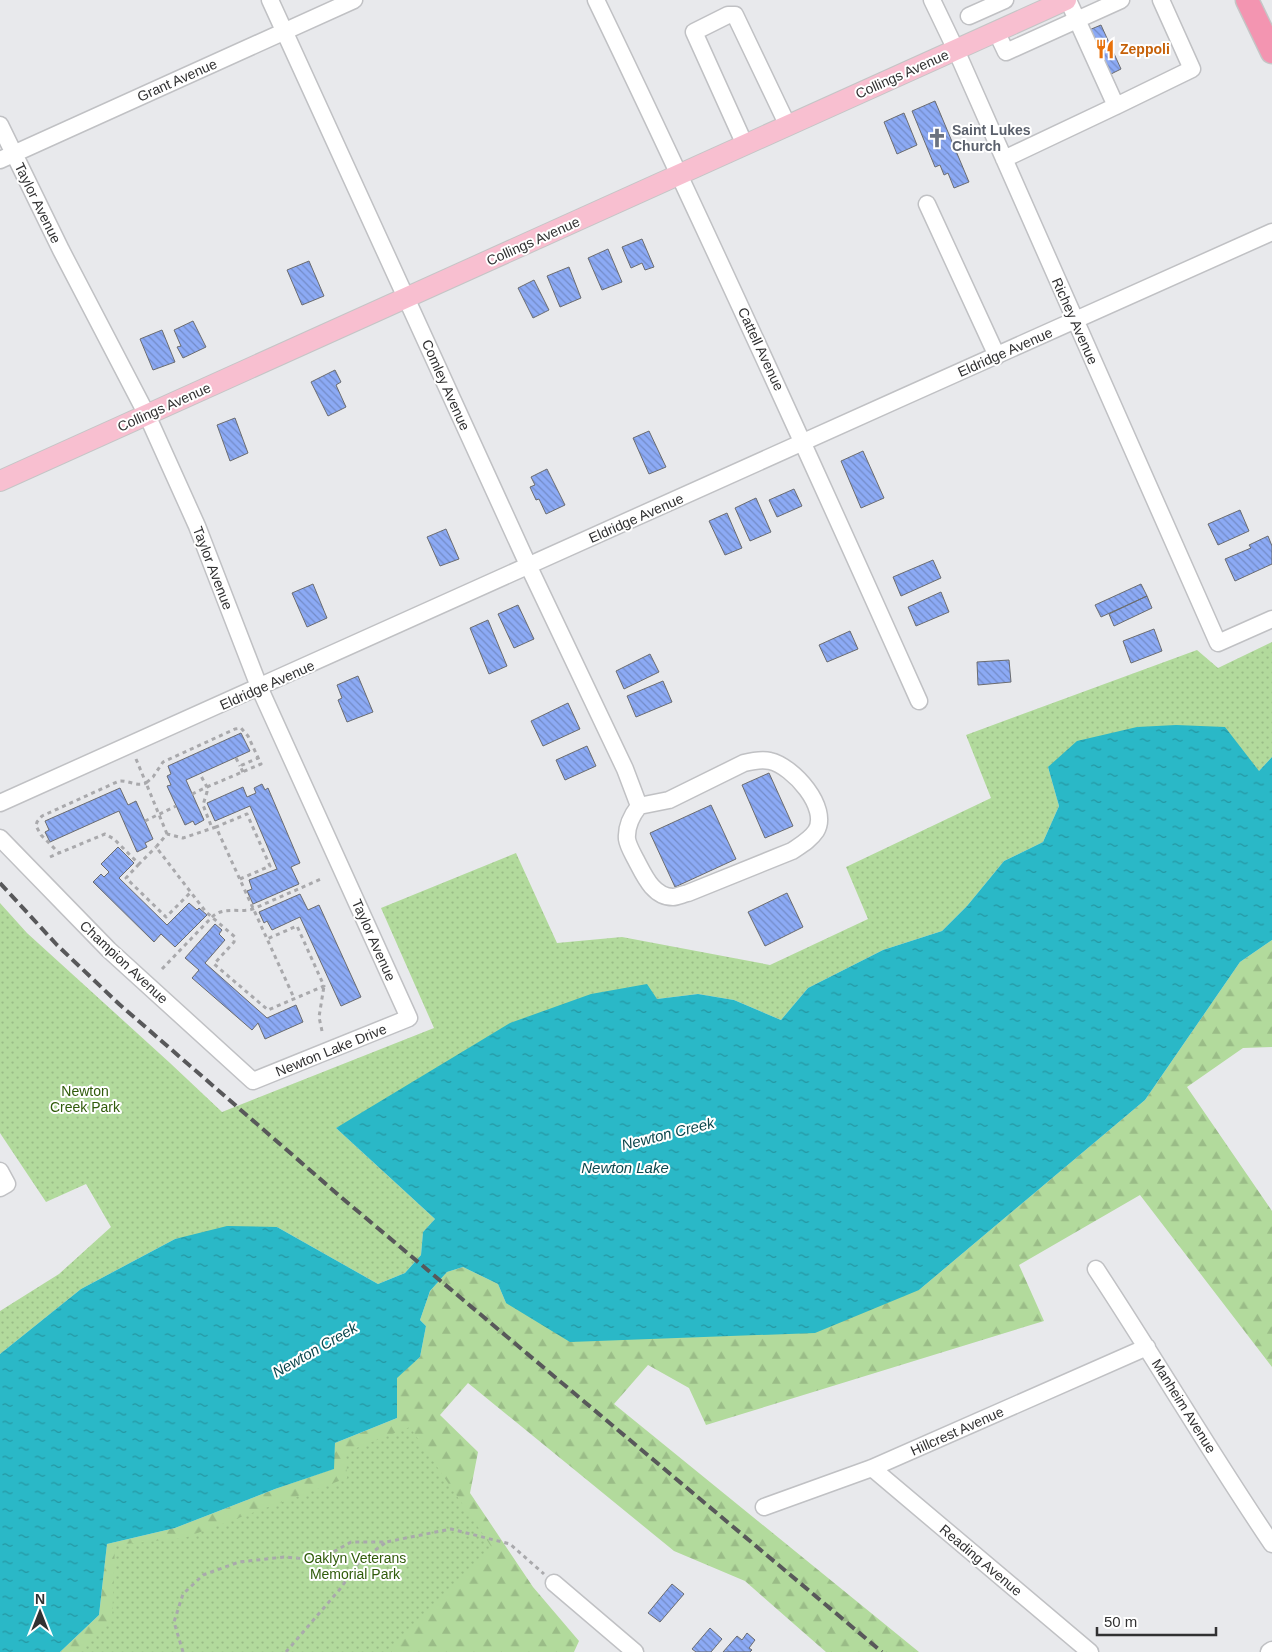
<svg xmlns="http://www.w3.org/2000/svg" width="1272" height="1652" viewBox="0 0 1272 1652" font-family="Helvetica,sans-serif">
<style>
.forest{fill:url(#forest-firs)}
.park{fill:url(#park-dots)}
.water{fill:url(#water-ripples)}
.building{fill:url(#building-back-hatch);stroke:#6b6c6f}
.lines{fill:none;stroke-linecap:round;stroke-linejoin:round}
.minor-casing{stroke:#c0c1c4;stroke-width:19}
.major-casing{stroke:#c5c5c6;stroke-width:22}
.highway-casing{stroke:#c5c5c6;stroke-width:25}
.path{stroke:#a9a9ac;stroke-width:3;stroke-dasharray:4 4;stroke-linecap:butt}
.minor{stroke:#fff;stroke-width:16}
.major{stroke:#f8bfd0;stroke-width:20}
.highway{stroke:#f395b1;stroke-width:22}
.rail{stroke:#58585a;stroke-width:4;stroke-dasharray:10 5;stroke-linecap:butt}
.labels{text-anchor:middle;stroke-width:4;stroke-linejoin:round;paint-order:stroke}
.food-label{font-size:14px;font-weight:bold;fill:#c56008;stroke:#fff;text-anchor:start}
.street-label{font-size:14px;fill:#313132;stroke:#fff}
.worship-label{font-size:14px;font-weight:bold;fill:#5b616d;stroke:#fff;text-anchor:start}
.park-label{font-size:14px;fill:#305b0b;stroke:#fff}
.water-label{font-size:15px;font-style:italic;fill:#0c484e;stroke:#fff}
</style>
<defs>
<pattern id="forest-firs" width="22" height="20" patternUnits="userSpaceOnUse" patternTransform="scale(1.25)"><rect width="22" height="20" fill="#b2da9c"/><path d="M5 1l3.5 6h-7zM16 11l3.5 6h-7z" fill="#9abc87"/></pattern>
<pattern id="park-dots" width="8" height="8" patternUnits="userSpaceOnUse" patternTransform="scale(1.25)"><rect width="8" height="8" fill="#b2da9c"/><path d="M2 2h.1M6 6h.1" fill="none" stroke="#9abc87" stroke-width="1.8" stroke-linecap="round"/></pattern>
<pattern id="water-ripples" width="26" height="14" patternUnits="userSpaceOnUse" patternTransform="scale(1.25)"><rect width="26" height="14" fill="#2ab8c7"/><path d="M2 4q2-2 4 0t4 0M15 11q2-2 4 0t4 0" fill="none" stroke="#2596a2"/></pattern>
<pattern id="building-back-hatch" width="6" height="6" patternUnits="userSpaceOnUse" patternTransform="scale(1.25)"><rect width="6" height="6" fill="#8caaf5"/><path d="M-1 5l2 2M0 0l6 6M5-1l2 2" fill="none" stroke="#738bc7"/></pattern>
</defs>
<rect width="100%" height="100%" fill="#e8e9ec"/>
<path class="forest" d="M1272,940V1047L1243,1048L1187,1087L1272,1211V1367L1140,1195L1019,1265L1044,1321L706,1425L689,1388L648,1365L614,1404L919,1652H826L745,1581L674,1551L468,1383L440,1415L478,1452L470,1493L533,1587L579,1641L574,1652H60L99,1615L107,1544L175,1528L275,1489L333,1469L335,1443L397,1418L396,1378L420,1357L426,1326L420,1320L430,1291L447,1272L463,1267L498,1284L506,1303L919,1290L1145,1100L1240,962Z"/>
<path class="park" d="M1272,642V757L1259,771L1048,767L1059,806L1043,842L1004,861L967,906L942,931L883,950L808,988L781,1020L734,1000L698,994L657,999L336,1128L435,1219L423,1232L421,1255L405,1273L378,1284L277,1227L175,1239L81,1289L0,1354V1311L59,1274L111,1227L86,1184L46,1202L0,1133V903L27,933L170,1063L222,1112L434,1028L381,908L516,853L557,943L622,937L770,965L868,919L846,867L991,798L966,735L1197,650L1218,668Z
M410,1427L493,1549L390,1652H79L112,1620L115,1545L184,1538L347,1478L346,1452Z"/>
<path class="water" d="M1176,725L1225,727L1259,771L1272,757V940L1240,962L1145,1100L919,1290L815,1333L570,1342L506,1303L498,1284L463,1267L447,1272L430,1291L420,1320L426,1326L420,1357L397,1378V1418L335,1443L334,1469L275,1489L175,1528L107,1544L99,1615L60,1652H0V1354L81,1289L175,1239L227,1226L277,1227L378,1284L405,1273L421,1255L423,1232L435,1219L336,1128L510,1023L591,994L647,984L657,999L698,994L734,1000L781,1020L808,988L883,950L942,931L967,906L1004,861L1043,842L1059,806L1048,767L1077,741L1137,727Z"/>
<path class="building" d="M1101,25L1121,69L1109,75L1089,30Z
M935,101L969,182L954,188L948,173L944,175L940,165L935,167L912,111Z
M904,113L917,145L897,154L884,122Z
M642,239L654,267L645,270L642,263L631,268L622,247Z
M608,249L622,282L602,290L588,258Z
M309,261L324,296L302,305L287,270Z
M569,267L581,298L560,307L547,276Z
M534,280L549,310L533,318L518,288Z
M193,321L206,347L183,358L177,347L181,346L174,330Z
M162,330L175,362L153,370L140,339Z
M335,370L341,382L336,385L346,407L328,416L311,382Z
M235,418L248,453L230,461L217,425Z
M649,431L666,467L649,474L633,438Z
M863,451L884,498L861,508L841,461Z
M547,469L565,505L546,514L539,499L536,500L530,487L535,485L531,477Z
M794,489L802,506L777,517L769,500Z
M756,498L771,532L750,541L735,508Z
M1240,510L1249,531L1218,545L1208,524Z
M727,513L742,548L725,555L709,521Z
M446,529L459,559L440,566L427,537Z
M1268,536L1272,546V564L1235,581L1225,559L1251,548L1249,545Z
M933,560L941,578L901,596L893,577Z
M313,584L327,618L307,627L292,593Z
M1141,584L1147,596L1101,617L1095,605Z
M941,592L949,612L916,626L908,607Z
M1147,596L1152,608L1114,626L1109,614Z
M518,605L534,639L514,648L498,614Z
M488,620L507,666L489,674L470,628Z
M1154,629L1162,651L1131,663L1123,641Z
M850,631L858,649L827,662L819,645Z
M650,654L659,672L624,689L616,671Z
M1009,660L1011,682L978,685L977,662Z
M358,676L373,712L347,722L338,700L342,698L337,685Z
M663,681L672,702L636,717L627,696Z
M568,703L580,729L543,746L531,721Z
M241,733L250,751L186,780L204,820L195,825L193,821L185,825L167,786L171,785L167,776L171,774L168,766Z
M587,746L596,766L565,780L556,760Z
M769,773L793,826L765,838L742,785Z
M262,784L265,790L268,788L300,863L291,867L299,884L253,904L247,891L252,889L249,880L277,869L250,806L215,821L207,803L243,787L247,797L256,793L254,788Z
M120,788L128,805L136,801L153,839L145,843L147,847L137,852L119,811L50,842L45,832L49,830L45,821Z
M711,805L736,859L675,887L650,833Z
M118,847L134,863L119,878L167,925L189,903L197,910L199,908L207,915L175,947L161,934L154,942L93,882L101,874L104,877L109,872L101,864Z
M787,893L803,927L765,946L748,912Z
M300,894L308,910L319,905L361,997L341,1006L300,917L272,930L267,921L264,923L259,912Z
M215,924L222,930L219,934L225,940L205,963L267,1018L296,1005L303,1022L265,1039L258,1023L252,1030L192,978L199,970L185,958Z
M672,1584L684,1594L660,1622L648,1613Z
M710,1628L722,1639L711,1652H696L692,1649Z
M747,1633L755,1640L749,1648L752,1650L750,1652H723L737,1636L742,1640Z"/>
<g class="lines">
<defs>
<path id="minor" d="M270,0L529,567L625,769L639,806C632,815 626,827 627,839C628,846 633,854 636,860C644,875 653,897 673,897C677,897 683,894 688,893L792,851C801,845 810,840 816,831C830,808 793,766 770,761C762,759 752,761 744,763L669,800L639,806
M596,0C708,232 814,466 919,701
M932,0L956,50L1218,643L1272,619
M1068,0L1116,106L1192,69L1161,0
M969,16L1005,0
M996,31L1006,52L1121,0
M0,125L61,250L147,415L197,526L260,689L409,1018L253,1081L109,950L0,838
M745,145L694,32L728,15H735L788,126
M1004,159L1116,106
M0,160L354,0
M927,204L997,356
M0,803C426,616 847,420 1272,232
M0,1171L7,1184L0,1188
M1096,1269C1156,1360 1211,1454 1272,1544
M872,1468L1090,1652
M764,1507L872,1468L1147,1347
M554,1583L635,1652
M1269,1652L1272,1650"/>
<path id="major" d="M0,481L1066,0"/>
<path id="highway" d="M1247,0L1272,52"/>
</defs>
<use href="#minor" class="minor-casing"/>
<use href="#major" class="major-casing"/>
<use href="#highway" class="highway-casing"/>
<path class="path" d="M236,758L240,766
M136,759L146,783C137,787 128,780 119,781L42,816L37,822L36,826L41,835L59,853L105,834L114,839L139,864L156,847
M243,772L240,766L258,758
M192,794L207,787L200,774
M145,821L176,806
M216,827L183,838L167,834L156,847L206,912L235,937L234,942L214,964L268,1010L324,986L297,926L267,939
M167,834L146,783L153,777L163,762L235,729L241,728L248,736L261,764L207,787V792L203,805L212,828
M50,857L59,853
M139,864L126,878L166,917L191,892
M240,879L270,866L247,814L216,827L294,998
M162,969L212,917C224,906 239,913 253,909L321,879
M322,1031L319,1017L324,986
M183,1652L174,1622L183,1594L203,1575L239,1562L284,1557L319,1560L351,1542H386L451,1529L510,1544L544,1574
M286,1652L340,1589L359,1562L385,1543"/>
<use href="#minor" class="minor"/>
<use href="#major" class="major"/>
<use href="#highway" class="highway"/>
<path class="rail" d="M0,883L57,945L119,1004L342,1198L882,1652"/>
</g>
<defs>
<symbol id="restaurant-bare" viewBox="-9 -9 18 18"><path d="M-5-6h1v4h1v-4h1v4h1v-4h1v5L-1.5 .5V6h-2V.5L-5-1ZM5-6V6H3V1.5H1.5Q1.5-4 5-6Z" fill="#e8710a" stroke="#fff" stroke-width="2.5" paint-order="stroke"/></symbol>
<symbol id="church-bare" viewBox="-9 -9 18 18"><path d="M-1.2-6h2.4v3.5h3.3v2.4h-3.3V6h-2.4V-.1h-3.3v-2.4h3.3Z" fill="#6b7280" stroke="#fff" stroke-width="2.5" paint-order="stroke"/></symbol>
</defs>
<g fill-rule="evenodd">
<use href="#restaurant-bare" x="1091" y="35" width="28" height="28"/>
<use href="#church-bare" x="923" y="124" width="28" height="28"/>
</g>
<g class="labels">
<g class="food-label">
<text x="1120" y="54">Zeppoli</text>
</g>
<g class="street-label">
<text transform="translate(902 74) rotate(-24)" y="5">Collings Avenue</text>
<text transform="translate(177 80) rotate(-24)" y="5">Grant Avenue</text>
<text transform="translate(38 203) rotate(64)" y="5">Taylor Avenue</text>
<text transform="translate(533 241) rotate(-24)" y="5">Collings Avenue</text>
<text transform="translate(1075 321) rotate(66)" y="5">Richey Avenue</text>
<text transform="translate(761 349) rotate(65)" y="5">Cattell Avenue</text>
<text transform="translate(1005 352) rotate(-24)" y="5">Eldridge Avenue</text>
<text transform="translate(446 385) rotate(66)" y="5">Comley Avenue</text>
<text transform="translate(164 407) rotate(-24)" y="5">Collings Avenue</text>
<text transform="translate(636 518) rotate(-24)" y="5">Eldridge Avenue</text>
<text transform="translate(213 568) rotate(69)" y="5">Taylor Avenue</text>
<text transform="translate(267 685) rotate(-24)" y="5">Eldridge Avenue</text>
<text transform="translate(374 940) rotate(66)" y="5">Taylor Avenue</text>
<text transform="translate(124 962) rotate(43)" y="5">Champion Avenue</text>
<text transform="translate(331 1050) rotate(-22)" y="5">Newton Lake Drive</text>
<text transform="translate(1184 1406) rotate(58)" y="5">Manheim Avenue</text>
<text transform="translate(957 1431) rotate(-24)" y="5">Hillcrest Avenue</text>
<text transform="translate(981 1560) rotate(40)" y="5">Reading Avenue</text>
</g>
<g class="worship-label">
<text x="952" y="135">Saint Lukes<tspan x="952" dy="16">Church</tspan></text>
</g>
<g class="park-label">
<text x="85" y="1096">Newton<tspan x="85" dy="16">Creek Park</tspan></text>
<text x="355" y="1563">Oaklyn Veterans<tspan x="355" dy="16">Memorial Park</tspan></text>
</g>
<g class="water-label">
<text transform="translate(668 1134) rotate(-14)" y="5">Newton Creek</text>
<text x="625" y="1173">Newton Lake</text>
<text transform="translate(315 1350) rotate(-30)" y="5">Newton Creek</text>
</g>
</g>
<g transform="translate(40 1612)" stroke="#ffffff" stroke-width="4" paint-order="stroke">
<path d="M0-4L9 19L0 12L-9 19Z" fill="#313132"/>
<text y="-8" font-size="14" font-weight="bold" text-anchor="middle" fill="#313132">N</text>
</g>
<path d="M1097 1627v8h119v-8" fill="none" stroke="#313132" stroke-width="2.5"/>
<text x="1104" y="1627" font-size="15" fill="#313132" stroke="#ffffff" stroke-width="4" paint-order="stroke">50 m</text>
</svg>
